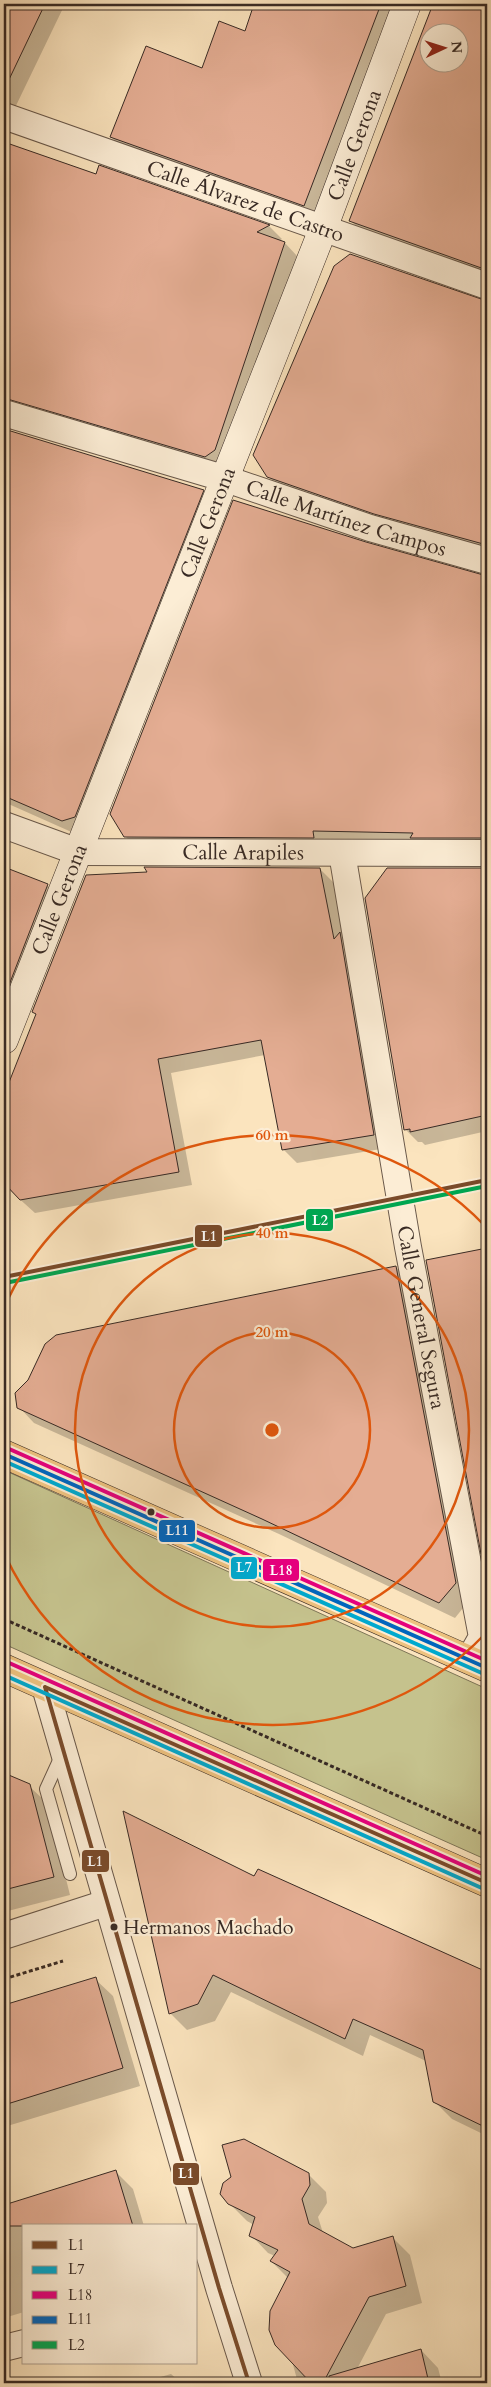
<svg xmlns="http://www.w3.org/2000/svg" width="491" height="2387" viewBox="0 0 491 2387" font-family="Cardo,serif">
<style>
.green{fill:#c5c28d;stroke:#7e7658}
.shadow{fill:#0003;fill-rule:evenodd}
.building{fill:#e4ad93;stroke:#382a24;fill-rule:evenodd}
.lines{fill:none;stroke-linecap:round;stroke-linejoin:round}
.lane-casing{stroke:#69584a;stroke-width:14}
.street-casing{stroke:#69584a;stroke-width:28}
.secondary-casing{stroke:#382a24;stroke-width:29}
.primary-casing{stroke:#382a24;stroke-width:29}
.path{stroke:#382a24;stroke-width:3;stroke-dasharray:4 2.5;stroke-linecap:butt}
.lane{stroke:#fcedd5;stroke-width:12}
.street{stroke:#fcedd5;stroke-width:26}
.secondary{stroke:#fcedd5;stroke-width:28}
.primary{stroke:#eec27f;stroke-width:28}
.bus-1-casing{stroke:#fcedd5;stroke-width:8}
.bus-2-casing{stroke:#fcedd5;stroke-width:8}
.bus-3-casing{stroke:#fcedd5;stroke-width:8}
.bus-4-casing{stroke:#fcedd5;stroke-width:8}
.bus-5-casing{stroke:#fcedd5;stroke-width:8}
.bus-1{stroke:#7a4b2a;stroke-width:4}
.bus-2{stroke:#00a9ce;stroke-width:4}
.bus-3{stroke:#e5007d;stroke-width:4}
.bus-4{stroke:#0065bd;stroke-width:4}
.bus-5{stroke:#00a651;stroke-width:4}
.ring{fill:none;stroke:#df570d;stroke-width:2.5}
.bus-dot{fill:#382a24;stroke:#fcedd5;stroke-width:2}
.labels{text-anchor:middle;stroke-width:4.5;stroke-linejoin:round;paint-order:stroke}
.bus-label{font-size:20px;fill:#382a24;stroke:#fcedd5;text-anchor:start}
.street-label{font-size:21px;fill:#382a24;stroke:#fcedd5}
.centre{fill:#df570d;stroke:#fcedd5;stroke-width:2.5}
.ring-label{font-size:15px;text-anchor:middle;font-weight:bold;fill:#df570d;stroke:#fcedd5;stroke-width:4.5;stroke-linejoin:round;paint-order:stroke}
.line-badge{stroke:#fcedd5;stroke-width:2}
.badge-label{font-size:14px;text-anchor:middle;font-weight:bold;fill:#fff}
</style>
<rect width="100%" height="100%" fill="#fbe4be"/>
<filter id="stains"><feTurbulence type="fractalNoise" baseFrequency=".004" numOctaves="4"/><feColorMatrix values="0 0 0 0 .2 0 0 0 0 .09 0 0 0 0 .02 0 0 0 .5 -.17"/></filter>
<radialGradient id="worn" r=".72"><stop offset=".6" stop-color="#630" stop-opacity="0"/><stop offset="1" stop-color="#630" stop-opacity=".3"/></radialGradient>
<path class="green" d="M4,1470L487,1689V1860L4,1644Z"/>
<path class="shadow" d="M4,4H65L11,116L4,124Z
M139,4H151L149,8Z
M256,4H400L317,218L125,150L111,137L203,70L246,32Z
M434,4H487V278L364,234L351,221ZM428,32H458V62H428Z
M4,143L96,176L100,167L269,226L282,239L279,241L285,243L298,257L219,470L4,402Z
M482,301L487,302V554L282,490L268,476Z
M4,430L203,491L216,504L76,834L4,802Z
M366,544L487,577V851L139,850L125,836Z
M4,869L48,886L62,900L4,1010Z
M320,869L334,883L387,1148L297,1163L283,1149L265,1055L171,1073L192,1185L35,1213L4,1185V1099L37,1015L33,1012Z
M388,869H487V1131L425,1145L422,1142H418L405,1129Z
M487,1249V1558L483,1553L427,1261Z
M396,1267L411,1283L471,1598L455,1618L279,1534L34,1423L19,1407L29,1381Z
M4,1774L29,1786L47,1803L70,1895L4,1912Z
M258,1870L487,1973V2136L452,2119L434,2101L426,2061L370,2035L363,2056L231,1992L215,2021L187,2030L170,2013Z
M95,1979L113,1996L140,2086L4,2127V2007Z
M116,2172L133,2189L144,2226H24V2312L4,2318V2183L10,2204Z
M308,2174L326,2192L327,2203L318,2217L323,2233L353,2249L393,2238L410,2255L422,2303L386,2314L357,2369L421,2350L438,2368L442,2383H298L292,2361L288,2278L271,2261L275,2256L268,2253L251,2235L254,2225L247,2221L229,2203Z
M171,2374L181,2383H139Z"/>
<path class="building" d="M4,4H45L4,90Z
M254,4H381L304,206L110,137L146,46L202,68L219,21L245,31Z
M433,4H487V270L349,221ZM428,32H458V62H428Z
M4,142L96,174L99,165L270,225L257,232L285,242L215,450L205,457L4,398Z
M350,254L487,301V545L374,514L267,477L253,455L334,266Z
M4,429L204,490L75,817L62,821L4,796Z
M233,500L366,542L487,576V838H410L413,833L313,831L314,838L124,837L110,814Z
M4,867L48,884L4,998Z
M144,867L320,868L334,939L340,932L374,1135L282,1150L261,1040L158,1059L179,1172L20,1200L4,1183V1095L36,1014L32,1012L86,875L147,872Z
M387,868H487V1115L410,1132V1129L404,1130L365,898Z
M487,1248V1547L481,1554L426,1260Z
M396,1266L456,1583L439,1603L262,1519L17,1408L15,1393L28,1380L45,1344L56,1335Z
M4,1773L30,1784L54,1877L4,1890Z
M123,1811L254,1876L258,1869L487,1972V2128L433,2102L423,2050L353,2019L345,2039L213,1975L198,2004L169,2014Z
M96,1977L123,2068L4,2105V2005Z
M244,2139L309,2173L310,2185L302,2199L309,2224L353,2248L393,2236L406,2286L369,2297L323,2383H311L275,2345L269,2330L270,2311L290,2272L270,2261L278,2250L249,2236L255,2217L228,2204L220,2194L223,2183L231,2177L222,2145Z
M116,2170L133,2226H4V2205Z
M421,2349L429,2383H330L329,2376Z"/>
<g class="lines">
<defs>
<path id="lane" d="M62,1754L46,1789L70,1874"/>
<g id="street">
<path id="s1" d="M4,116L487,286"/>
<path id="s2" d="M4,413L223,478L370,528L487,561"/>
<path id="s3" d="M4,825L78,852L487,853"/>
<path id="s4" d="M342,853L408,1247L482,1637L469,1660"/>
<path d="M45,1687L219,2288L249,2383"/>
<path d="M4,1936L106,1903"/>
<path d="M4,2348L24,2343"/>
</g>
<g id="secondary">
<path id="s5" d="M4,1040L323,229L407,4"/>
</g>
<path id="primary" d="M4,1454L487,1668
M4,1668L487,1883"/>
</defs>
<use href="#lane" class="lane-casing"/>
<use href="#street" class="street-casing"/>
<use href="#secondary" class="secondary-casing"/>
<use href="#primary" class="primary-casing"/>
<path class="path" d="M4,1619L487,1836
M4,1979L63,1961"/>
<use href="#lane" class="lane"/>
<use href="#street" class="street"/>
<use href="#secondary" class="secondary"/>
<use href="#primary" class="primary"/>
<defs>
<path id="bus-1" d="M4,1277L487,1180
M45,1687L219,2288L249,2383
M45,1687L487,1883"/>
<path id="bus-2" d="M4,1461L484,1674
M4,1675L484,1889"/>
<path id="bus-3" d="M7,1448L487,1661
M7,1662L487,1876"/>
<path id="bus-4" d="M4,1454L487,1668"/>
<path id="bus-5" d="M5,1283L487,1186"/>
</defs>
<use href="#bus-1" class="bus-1-casing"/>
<use href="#bus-2" class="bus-2-casing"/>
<use href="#bus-3" class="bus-3-casing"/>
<use href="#bus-4" class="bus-4-casing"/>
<use href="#bus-5" class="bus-5-casing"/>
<use href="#bus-1" class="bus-1"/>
<use href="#bus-2" class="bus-2"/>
<use href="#bus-3" class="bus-3"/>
<use href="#bus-4" class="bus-4"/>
<use href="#bus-5" class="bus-5"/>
</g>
<g class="ring">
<circle cx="272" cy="1430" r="98"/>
<circle cx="272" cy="1430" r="197"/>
<path d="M486 1633A295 295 0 0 1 5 1555M5 1305A295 295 0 0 1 486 1227"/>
</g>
<g class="bus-dot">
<circle cx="151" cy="1512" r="4.5"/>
<circle cx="114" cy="1927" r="4.5"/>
</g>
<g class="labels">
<g class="bus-label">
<text x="123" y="1934">Hermanos Machado</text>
</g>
<g class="street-label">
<text dy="7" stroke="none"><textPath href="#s5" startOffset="961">Calle Gerona</textPath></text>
<text dy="7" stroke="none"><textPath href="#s1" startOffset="256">Calle Álvarez de Castro</textPath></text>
<text dy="7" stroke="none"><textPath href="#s2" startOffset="358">Calle Martínez Campos</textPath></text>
<text dy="7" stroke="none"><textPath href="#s5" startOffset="556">Calle Gerona</textPath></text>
<text dy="7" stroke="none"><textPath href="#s3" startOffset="244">Calle Arapiles</textPath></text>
<text dy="7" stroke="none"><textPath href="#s5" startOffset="151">Calle Gerona</textPath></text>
<text dy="7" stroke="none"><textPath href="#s4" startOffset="471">Calle General Segura</textPath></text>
</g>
</g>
<circle cx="272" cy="1430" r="8" class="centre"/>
<g class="ring-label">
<text x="272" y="1140">60 m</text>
<text x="272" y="1238">40 m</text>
<text x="272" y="1337">20 m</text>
</g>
<g class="line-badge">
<rect x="305" y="1208" width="29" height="24" rx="5" fill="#00a651"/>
<rect x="194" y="1224" width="29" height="24" rx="5" fill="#7a4b2a"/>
<rect x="158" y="1519" width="38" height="24" rx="5" fill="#0065bd"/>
<rect x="230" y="1556" width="28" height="24" rx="5" fill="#00a9ce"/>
<rect x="262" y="1558" width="38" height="24" rx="5" fill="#e5007d"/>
<rect x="81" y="1849" width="29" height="24" rx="5" fill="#7a4b2a"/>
<rect x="172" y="2162" width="28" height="24" rx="5" fill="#7a4b2a"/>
</g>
<g class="badge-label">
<text x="320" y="1225">L2</text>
<text x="209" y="1241">L1</text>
<text x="177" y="1535">L11</text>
<text x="244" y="1572">L7</text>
<text x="281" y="1575">L18</text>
<text x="95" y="1866">L1</text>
<text x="186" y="2178">L1</text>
</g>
<rect width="491" height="2387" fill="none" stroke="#fbe4be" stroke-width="20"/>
<rect x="5" y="5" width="481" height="2377" fill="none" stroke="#382a24" stroke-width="2.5"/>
<rect x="10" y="10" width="471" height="2367" fill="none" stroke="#382a24"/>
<rect x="22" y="2224" width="175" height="140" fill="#fcedd5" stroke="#ae9f8e"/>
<rect x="32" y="2241" width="25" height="8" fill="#7a4b2a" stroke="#ae9f8e"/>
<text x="68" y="2250" font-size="15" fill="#382a24">L1</text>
<rect x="32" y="2266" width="25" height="8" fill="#00a9ce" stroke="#ae9f8e"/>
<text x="68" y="2274" font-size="15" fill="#382a24">L7</text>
<rect x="32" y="2291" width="25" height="8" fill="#e5007d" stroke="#ae9f8e"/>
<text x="68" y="2300" font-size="15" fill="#382a24">L18</text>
<rect x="32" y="2316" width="25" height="8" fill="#0065bd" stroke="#ae9f8e"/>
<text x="68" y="2324" font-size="15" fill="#382a24">L11</text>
<rect x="32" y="2341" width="25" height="8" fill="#00a651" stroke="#ae9f8e"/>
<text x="68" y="2350" font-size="15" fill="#382a24">L2</text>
<g transform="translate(444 48) rotate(86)"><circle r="24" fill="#fcedd5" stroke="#ae9f8e"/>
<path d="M0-4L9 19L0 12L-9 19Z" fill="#8f2418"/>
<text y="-8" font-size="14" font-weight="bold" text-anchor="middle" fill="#382a24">N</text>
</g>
<rect width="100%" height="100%" filter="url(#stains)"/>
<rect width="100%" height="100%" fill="url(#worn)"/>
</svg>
